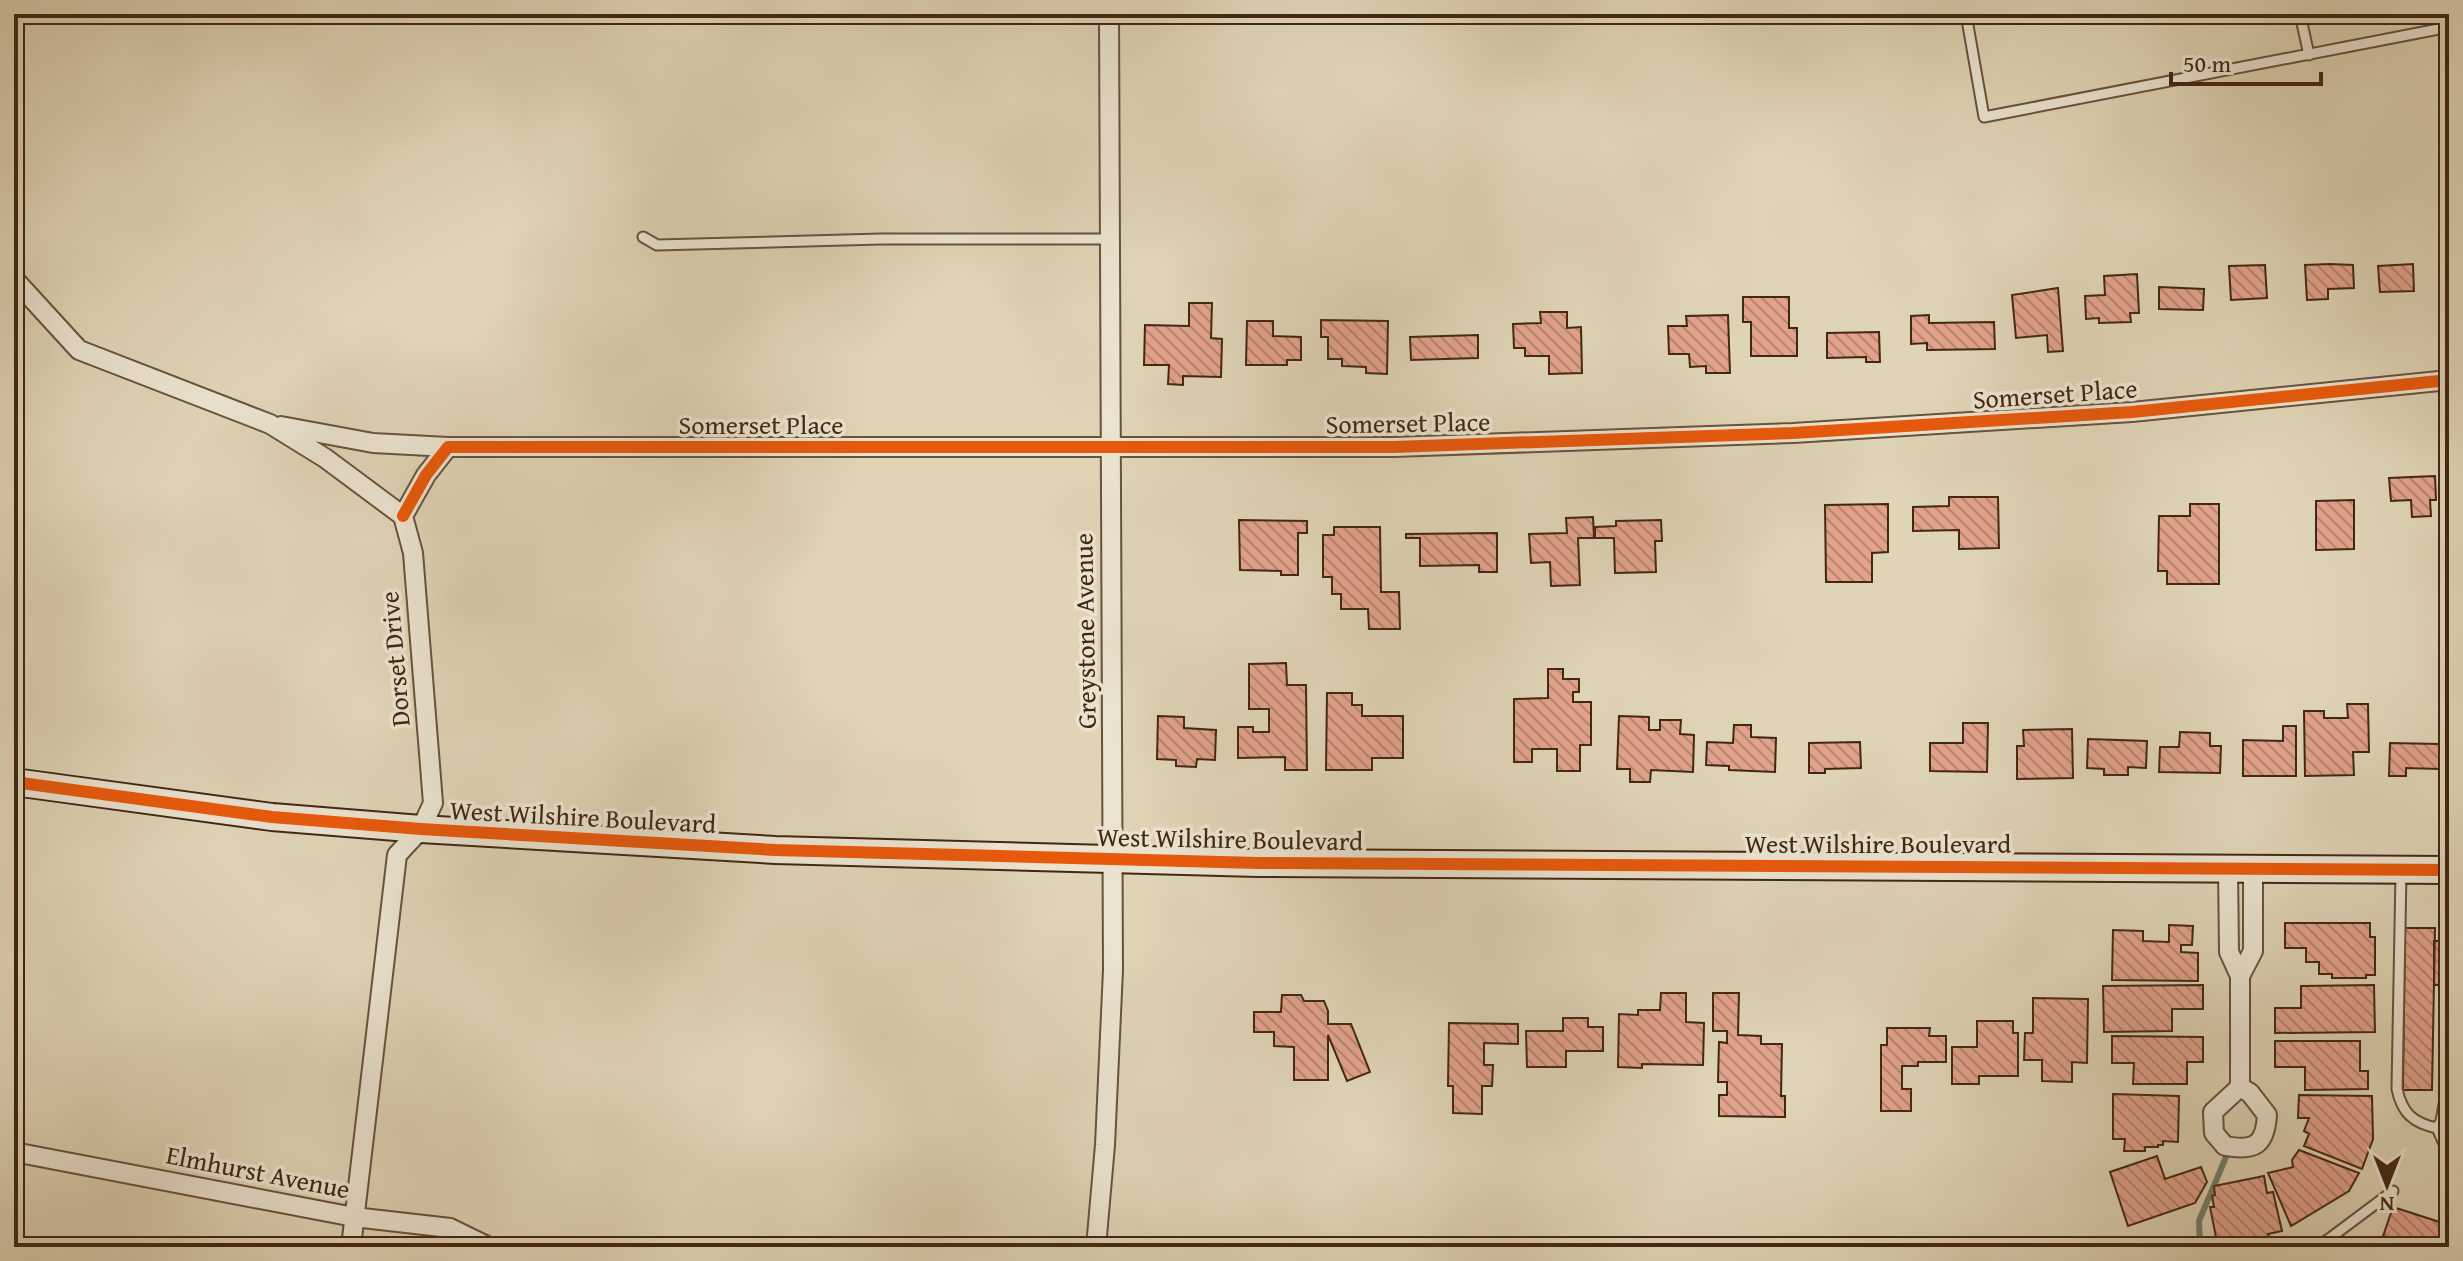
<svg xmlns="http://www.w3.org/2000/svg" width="2463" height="1261" viewBox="0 0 2463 1261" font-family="'Gentium Book Plus',serif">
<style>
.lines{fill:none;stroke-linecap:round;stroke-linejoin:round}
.stream{stroke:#737e6e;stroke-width:6}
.building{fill:url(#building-back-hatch);stroke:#422713;stroke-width:2}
.lane-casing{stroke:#69523c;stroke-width:13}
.street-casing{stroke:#69523c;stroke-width:22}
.secondary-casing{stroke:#422713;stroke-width:30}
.lane{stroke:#eae3d0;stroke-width:9}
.street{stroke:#eae3d0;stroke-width:18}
.secondary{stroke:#eae3d0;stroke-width:26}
.cycleway-casing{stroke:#eae3d0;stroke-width:17}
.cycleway{stroke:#e8590c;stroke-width:12}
.labels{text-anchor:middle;stroke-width:7;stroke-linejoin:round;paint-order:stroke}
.street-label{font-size:26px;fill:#422713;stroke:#eae3d0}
</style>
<defs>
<pattern id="building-back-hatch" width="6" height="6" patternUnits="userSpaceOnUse" patternTransform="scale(2)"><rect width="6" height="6" fill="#e2a28b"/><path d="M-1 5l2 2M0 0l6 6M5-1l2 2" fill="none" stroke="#b98470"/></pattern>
</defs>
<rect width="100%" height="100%" fill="#dfd4b6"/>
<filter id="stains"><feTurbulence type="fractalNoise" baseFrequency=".0025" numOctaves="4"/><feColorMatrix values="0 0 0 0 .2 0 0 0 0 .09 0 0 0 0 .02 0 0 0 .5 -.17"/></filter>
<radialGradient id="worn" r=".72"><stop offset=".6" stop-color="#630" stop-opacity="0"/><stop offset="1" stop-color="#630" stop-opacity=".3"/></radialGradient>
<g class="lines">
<path class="stream" d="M2200,1247L2199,1221L2226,1157"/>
</g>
<path class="building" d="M2330,264L2353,265L2354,288L2328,289V299L2307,300L2305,265Z
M2413,264L2414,291L2380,292L2378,266Z
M2265,265L2267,298L2231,300L2229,266Z
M2137,274L2139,313H2130L2131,322L2099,323V318L2086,319L2085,296L2105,295L2104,276Z
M2159,287L2204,289L2203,310L2159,309Z
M2058,288L2063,351L2048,352L2047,335L2016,338L2012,295Z
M1743,297H1789V328H1797V356H1751V322H1743Z
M1189,303H1212L1211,338L1222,339L1221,377L1183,376V385L1168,384L1169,365H1144L1145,325L1189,326Z
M1540,312H1567V328L1581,327L1582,373L1549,374V356H1525V348H1514L1513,324L1541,323Z
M1728,315L1730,373H1706V366L1690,367L1689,354H1669L1668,326H1687L1686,316Z
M1929,315V323L1994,322L1995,349L1927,350V343L1911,344V316Z
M1321,320L1388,321L1387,374L1366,373V367L1342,366V359H1328V337H1321Z
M1247,321H1273V336L1301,337V360H1287V365H1246Z
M1879,332L1880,362H1866V357L1827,358V333Z
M1478,335V358L1411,360L1410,337Z
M2435,476L2436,500H2430L2431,516L2412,517L2411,500L2391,501L2389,478Z
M1949,497H1998L1999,548L1959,549V530L1913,531V507L1949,506Z
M2354,500V549L2316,550V501Z
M1888,504V552L1872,553V582H1826L1825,505Z
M2190,504H2219V584H2167V571H2158L2159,516H2190Z
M1593,517L1594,538H1578L1580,585L1551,586L1550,562L1531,563L1529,534L1567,533L1566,518Z
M1239,520L1307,521V533H1298V575H1281V571L1240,570Z
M1661,520L1662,541H1655L1656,572L1615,573L1614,538H1595V527L1616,526V521Z
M1334,527H1380L1381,592H1399L1400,629H1369L1368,609H1341V594H1332V577H1323V535H1334Z
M1497,533V572H1479V565L1420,566V538H1406V534Z
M1286,663L1287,685H1306L1307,770H1285V757L1238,758V727H1253V732H1269V709H1249V664Z
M1548,669H1563V679H1579V692H1573V702H1591V745H1580V771H1557V749H1532V762H1514V699L1548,698Z
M1327,693H1352V705H1362V716H1403V758H1372V770H1326Z
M2347,704H2368L2369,752H2353L2354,775L2305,776L2304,711H2324V718H2348Z
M1158,716L1184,717V728L1216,730L1215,760L1197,759L1196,767L1176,766V760L1157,759Z
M1619,716L1649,717V730H1660V720H1681L1680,734L1694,735L1693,772L1651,770L1650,782H1630V769H1617Z
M1963,723H1988L1987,772L1930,771V743H1963Z
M1734,725H1751V737L1776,738L1775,772L1729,770V766L1706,765L1707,742L1733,743Z
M2283,726H2296V776H2243V740L2283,741Z
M2072,729L2073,778L2017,779V746H2024L2023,730Z
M2180,732L2210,733V746H2221L2220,773L2159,772L2160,747H2179Z
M2088,739L2147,741L2146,768L2128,767V775H2104V769L2087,768Z
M1860,742L1861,768L1825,769V773H1809V743Z
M2390,743L2439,744V769L2406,768V776H2389Z
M2285,923H2370V937H2375V975H2366V978H2332V974H2319V962H2306V948H2285Z
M2169,925L2193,926L2192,945H2181V952L2198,953V981L2112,980L2113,930L2143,931V941L2169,942Z
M2405,928H2435L2432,1090H2403Z
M2434,941H2449V985H2434Z
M2203,985V1009H2172V1031L2104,1032L2103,986Z
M2374,985L2375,1032L2275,1033V1008H2301V986Z
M1661,993H1686V1022L1704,1023L1703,1065L1642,1064V1068L1618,1067L1619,1014L1638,1015V1010H1660Z
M1713,993H1739L1738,1035L1761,1036V1044H1782L1781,1096H1785V1117L1719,1116V1095H1727V1082H1718L1719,1042L1727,1043V1031H1713Z
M1282,995H1301L1304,1001H1324L1328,1011V1024H1351L1370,1072L1347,1081L1328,1035V1080H1294V1047L1274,1046V1032H1254V1012H1281Z
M2033,998L2088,999L2087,1063L2072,1062V1082L2042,1081V1060H2024L2025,1033H2033Z
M1563,1018H1588V1027H1603V1051H1566V1067H1527L1526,1031H1563Z
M1977,1021H2013V1033H2018V1076H1979V1084H1952V1047H1977Z
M1449,1023L1518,1024V1044L1484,1043V1065H1493L1492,1086H1482V1114L1453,1113V1086H1448Z
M1887,1028H1930L1929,1036H1946V1062H1918V1066H1902V1089H1911V1111H1881V1045H1887Z
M2112,1036L2203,1037V1062H2187V1084H2133L2134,1063H2112Z
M2275,1041H2360V1071H2368V1089L2305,1090V1067H2275Z
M2113,1094L2179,1096L2178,1142L2163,1141V1145H2158V1147H2145V1151H2124L2125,1139H2113Z
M2299,1095L2372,1096L2373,1139L2362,1169L2304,1146L2309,1134L2304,1131L2309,1118H2298Z
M2299,1150L2359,1173L2349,1191L2291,1226L2268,1173L2293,1167L2292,1160Z
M2157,1156L2165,1179L2201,1167L2207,1182L2195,1203L2128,1226L2110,1172Z
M2264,1176L2267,1193L2273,1192L2282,1231L2268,1234L2270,1239L2242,1247H2218L2210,1207H2214L2212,1196L2215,1195L2214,1186Z
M2393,1207L2449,1225V1247H2417L2383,1236Z"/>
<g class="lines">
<defs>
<path id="lane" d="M1966,14L1984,117L2449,27
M2300,14L2309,55
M643,237L657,245L881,239H1110
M14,613L18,596
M2401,873L2397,1089C2402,1113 2413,1123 2437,1128L2449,1155
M2437,1128L2441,1121L2449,1077
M2318,1247L2393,1191"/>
<path id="street" d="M14,279L79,350L270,424L325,458L403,516L413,553L433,803L421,829L397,855L351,1247
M281,426L373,443L448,447
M403,516L426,475L448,447H1394L1793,433L2132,412L2449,380
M2228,868L2229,952L2240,976V1087L2213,1112L2214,1133L2225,1146C2254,1151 2265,1146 2267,1115L2250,1093L2240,1087
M2240,976L2253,951V869
M14,1152L354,1217L450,1228L489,1247
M1096,1247L1105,1145L1113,970L1109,14"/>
<path id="secondary" d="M14,782L272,817L421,829L775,850L1258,863L2449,870"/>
</defs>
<use href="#lane" class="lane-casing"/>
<use href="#street" class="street-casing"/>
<use href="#secondary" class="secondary-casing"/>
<use href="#lane" class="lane"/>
<use href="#street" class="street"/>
<use href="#secondary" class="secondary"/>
<defs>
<path id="cycleway" d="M403,516L426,475L448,447H1394L1793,433L2132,412L2449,380
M14,782L272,817L421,829L775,850L1258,863L2449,870"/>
</defs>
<use href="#cycleway" class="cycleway-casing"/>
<use href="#cycleway" class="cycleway"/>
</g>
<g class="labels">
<g class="street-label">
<text transform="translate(2055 394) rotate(-4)" y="9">Somerset Place</text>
<text transform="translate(1408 423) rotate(-1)" y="9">Somerset Place</text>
<text x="761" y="434">Somerset Place</text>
<text transform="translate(1085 631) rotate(-91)" y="9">Greystone Avenue</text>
<text transform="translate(395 659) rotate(-95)" y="9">Dorset Drive</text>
<text transform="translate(583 817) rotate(3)" y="9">West Wilshire Boulevard</text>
<text transform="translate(1230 839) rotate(1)" y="9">West Wilshire Boulevard</text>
<text x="1878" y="853">West Wilshire Boulevard</text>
<text transform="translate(258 1172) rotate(11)" y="9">Elmhurst Avenue</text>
</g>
</g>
<rect width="2463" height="1261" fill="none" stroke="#dfd4b6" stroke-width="48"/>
<rect x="16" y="16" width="2431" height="1229" fill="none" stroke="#422713" stroke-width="4"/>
<rect x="24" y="24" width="2415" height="1213" fill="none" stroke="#422713" stroke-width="2"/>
<g transform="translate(2387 1185) rotate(180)" stroke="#eae3d0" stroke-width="6" paint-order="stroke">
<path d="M0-6L14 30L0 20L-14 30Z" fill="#422713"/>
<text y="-12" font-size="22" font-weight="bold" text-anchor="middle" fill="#422713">N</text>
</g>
<path d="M2171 72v12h150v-12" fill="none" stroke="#422713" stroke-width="4"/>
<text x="2183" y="72" font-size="24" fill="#422713" stroke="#eae3d0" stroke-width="6" paint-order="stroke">50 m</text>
<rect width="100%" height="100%" filter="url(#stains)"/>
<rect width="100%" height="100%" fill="url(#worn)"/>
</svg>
